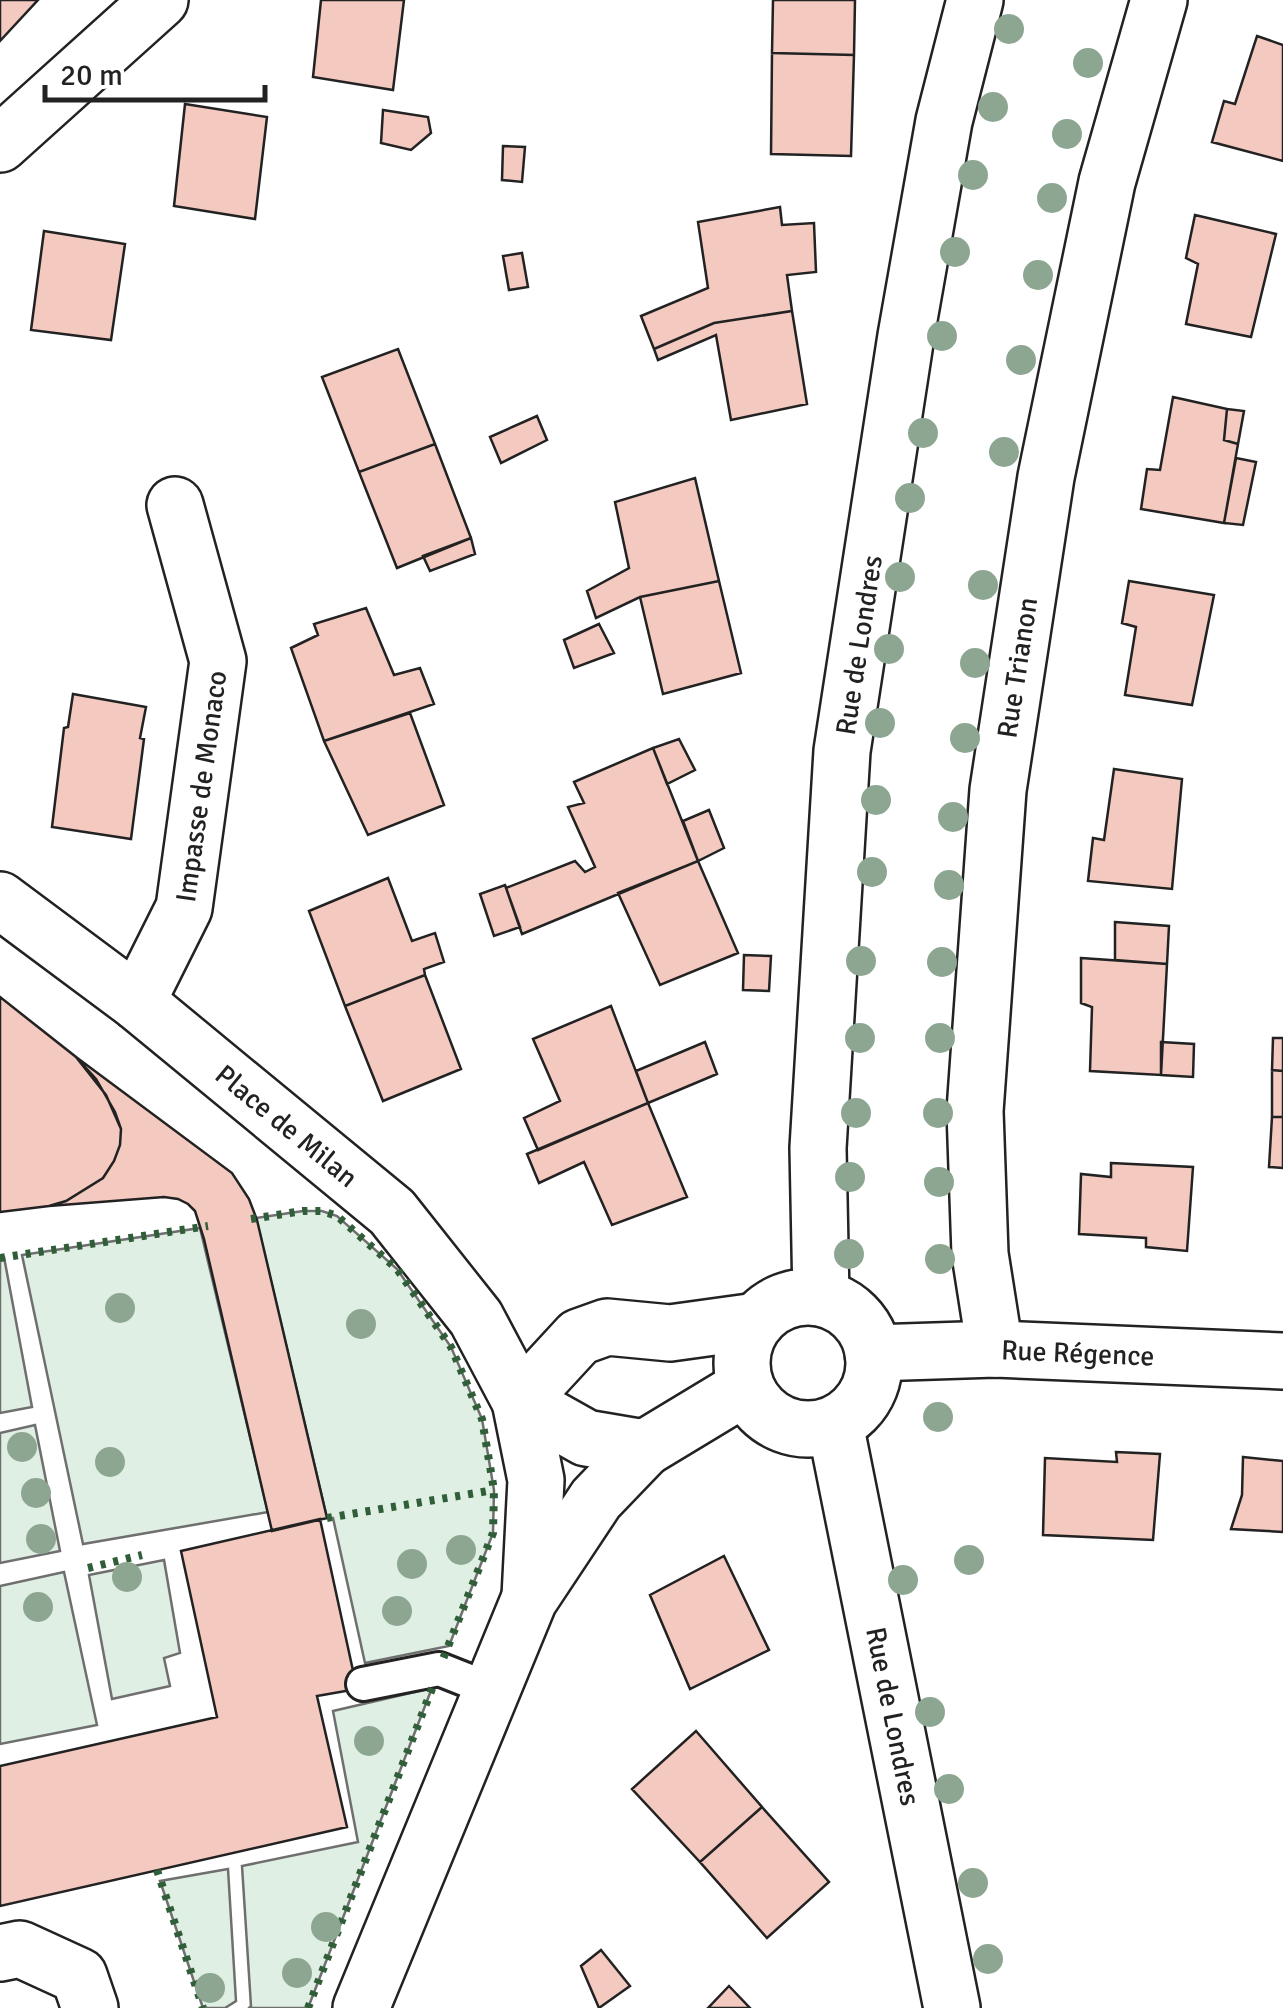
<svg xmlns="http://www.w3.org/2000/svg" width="1283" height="2008" viewBox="0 0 1283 2008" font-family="Signika,sans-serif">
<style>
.green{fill:#e0efe3;stroke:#6f6f6f;stroke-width:2.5}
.building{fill:#f3c9c0;stroke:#222;stroke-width:2.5}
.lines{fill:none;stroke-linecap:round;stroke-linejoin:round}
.lane-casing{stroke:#222;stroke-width:38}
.street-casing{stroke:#222;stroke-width:60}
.lane{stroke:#fff;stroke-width:32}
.street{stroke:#fff;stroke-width:55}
.hedge{stroke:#2f5e38;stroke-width:8;stroke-dasharray:5 8;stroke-linecap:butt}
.tree{fill:#8da692}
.labels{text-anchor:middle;stroke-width:8;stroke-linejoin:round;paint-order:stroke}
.street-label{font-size:28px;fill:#222;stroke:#fff}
</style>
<rect width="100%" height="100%" fill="#fff"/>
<path class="green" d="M303,1211H322L337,1216L397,1269L451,1347L482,1419L494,1490L493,1533L449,1646L365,1663L333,1518H327L256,1218Z
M200,1228L268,1512L83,1544L22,1255Z
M4,1257L32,1407L0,1413V1258Z
M35,1425L60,1551L0,1563V1433Z
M164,1560L180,1653L164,1658L170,1686L112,1699L89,1575Z
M64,1572L97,1725L0,1744V1586Z
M432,1688L308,2008H249L251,2006L242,1866L358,1842L333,1711Z
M228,1869L236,2001L225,2008H203L160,1881Z"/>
<path class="building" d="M0,0H38L0,41Z
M321,0H404L393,90L313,77Z
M773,0H855L854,55L772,53Z
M1257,36L1283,45V161L1212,142L1224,101L1235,104Z
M772,53L854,55L851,156L771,154Z
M185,104L267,117L255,219L174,206Z
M383,110L428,117L431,133L411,150L381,143Z
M503,146L525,147L522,182L502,180Z
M780,207L782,225L814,223L816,272L787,275L792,311L714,323L654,349L641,316L708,288L698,222Z
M1195,215L1276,234L1251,337L1186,324L1198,264L1186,258Z
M44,231L125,244L111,340L31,330Z
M522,253L528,287L509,290L503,256Z
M792,311L807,404L731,420L716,335L658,360L654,349L714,323Z
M398,349L435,444L359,472L322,377Z
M1173,397L1227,409L1224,440L1238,444L1224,523L1141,509L1147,469L1160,470Z
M1227,409L1244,411L1238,444L1224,440Z
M537,416L547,440L501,463L490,437Z
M435,444L471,538L397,568L359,472Z
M1236,458L1256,462L1243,525L1224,523Z
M695,478L719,581L640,597L596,618L587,591L629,568L615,502Z
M471,538L475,554L430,571L423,556Z
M719,581L741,673L663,694L640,597Z
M1129,581L1214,595L1192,705L1125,695L1136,627L1122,623Z
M366,608L394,675L420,668L434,704L324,741L291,648L318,635L314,624Z
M599,624L614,653L574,668L564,640Z
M73,694L146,707L140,738L144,739L131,839L52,827L64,728L68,727Z
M410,713L444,805L368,835L324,741Z
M679,739L695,770L667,784L653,748Z
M653,748L698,861L522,934L506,888L575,861L585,872L595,867L568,807L584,803L574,782Z
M1114,769L1182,779L1172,889L1088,881L1093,838L1104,840Z
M709,810L724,848L698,861L683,821Z
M698,861L738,953L660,985L618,893Z
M388,878L412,941L435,933L444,962L424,969L425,975L345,1006L309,911Z
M505,885L520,927L494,936L480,894Z
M1115,922L1169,926L1167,964L1115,960Z
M744,955L771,956L769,991L743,990Z
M1081,958L1167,964L1161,1075L1090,1071L1092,1007L1081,1003Z
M425,975L461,1069L383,1101L345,1006Z
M0,997L76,1057L106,1095L121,1129L120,1145L114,1161L103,1178L66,1201L49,1206L0,1212Z
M611,1006L648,1103L538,1150L524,1118L560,1101L533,1039Z
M1273,1038H1283V1071L1272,1070Z
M705,1042L717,1074L648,1103L636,1071Z
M1161,1042L1194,1044L1193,1077L1161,1075Z
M76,1057L232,1173L249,1199L257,1220L327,1518L272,1531L204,1239L195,1211L188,1204L178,1199L164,1197L49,1206L66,1201L103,1178L114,1161L120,1145L121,1129L115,1112L96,1079Z
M1272,1070L1283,1071V1117H1272Z
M648,1103L687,1197L612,1225L584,1162L539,1183L527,1154Z
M1272,1117H1283V1168L1269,1167Z
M1111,1163L1193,1167L1187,1251L1146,1247V1238L1079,1234L1081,1174L1111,1177Z
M1116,1452L1160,1454L1153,1540L1043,1535L1045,1458L1117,1462Z
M1243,1457L1283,1461V1532L1231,1529L1242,1495Z
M320,1519L357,1689L317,1696L347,1827L0,1906V1766L217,1717L181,1551Z
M724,1556L769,1650L690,1689L650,1595Z
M696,1731L762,1807L700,1862L632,1789Z
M762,1807L829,1882L767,1938L700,1862Z
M601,1950L630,1986L599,2008L581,1966Z
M729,1986L750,2008H708Z"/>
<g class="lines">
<defs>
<path id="lane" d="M363,1684L439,1669L492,1690"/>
<g id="street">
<path d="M0,144L160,0"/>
<path id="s1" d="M0,900L137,1002L392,1212L476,1318L520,1401L586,1438L645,1448L746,1387"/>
<path id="s2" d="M137,1002L184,908L218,661L175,505"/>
<circle cx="808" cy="1363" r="66"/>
<path id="s3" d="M821,1298L818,1148L842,751L906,336L944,121L975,0"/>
<path id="s4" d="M995,1349L980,1254L975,1111L998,790L1046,477L1107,182L1159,0"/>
<path id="s5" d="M873,1353L995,1349L1283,1361"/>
<path id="s6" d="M835,1424L952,2008"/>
<path d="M530,1597L536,1480L520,1401L579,1337L607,1327L670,1333L757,1321"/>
<path d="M0,1953L20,1949L79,1976L90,2008"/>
<path d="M361,2008L529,1600L596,1499L645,1448"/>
</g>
</defs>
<use href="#lane" class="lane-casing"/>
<use href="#street" class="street-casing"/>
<use href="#lane" class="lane"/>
<use href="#street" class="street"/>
<path class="hedge" d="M251,1219L303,1211H322L337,1216L397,1269L451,1347L482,1419L494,1490L493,1533L441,1664
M0,1258L208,1226
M327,1518L494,1490
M88,1568L142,1555
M157,1870L203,2008
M308,2008L435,1681"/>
</g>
<g class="tree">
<circle cx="1009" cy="29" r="15"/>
<circle cx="1088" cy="63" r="15"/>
<circle cx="993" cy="107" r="15"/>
<circle cx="1067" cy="134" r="15"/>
<circle cx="973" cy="175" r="15"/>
<circle cx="1052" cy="198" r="15"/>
<circle cx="955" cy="252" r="15"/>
<circle cx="1038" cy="275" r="15"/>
<circle cx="942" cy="336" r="15"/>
<circle cx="1021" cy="360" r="15"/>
<circle cx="923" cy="433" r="15"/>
<circle cx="1004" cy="452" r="15"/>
<circle cx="910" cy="498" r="15"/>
<circle cx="900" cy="577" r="15"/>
<circle cx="983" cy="585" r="15"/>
<circle cx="889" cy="649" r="15"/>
<circle cx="975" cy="663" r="15"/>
<circle cx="880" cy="723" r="15"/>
<circle cx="965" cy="738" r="15"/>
<circle cx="876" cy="800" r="15"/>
<circle cx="953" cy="817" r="15"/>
<circle cx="872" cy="872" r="15"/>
<circle cx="949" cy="885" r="15"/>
<circle cx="861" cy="961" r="15"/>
<circle cx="942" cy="962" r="15"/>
<circle cx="860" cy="1038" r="15"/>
<circle cx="940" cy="1038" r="15"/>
<circle cx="856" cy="1113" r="15"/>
<circle cx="938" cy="1113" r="15"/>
<circle cx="850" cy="1177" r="15"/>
<circle cx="939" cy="1182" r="15"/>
<circle cx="849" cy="1254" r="15"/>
<circle cx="940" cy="1259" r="15"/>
<circle cx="120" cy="1308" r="15"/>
<circle cx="361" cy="1324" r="15"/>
<circle cx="938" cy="1417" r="15"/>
<circle cx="22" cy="1447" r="15"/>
<circle cx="110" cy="1462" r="15"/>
<circle cx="36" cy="1493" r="15"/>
<circle cx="41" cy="1539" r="15"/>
<circle cx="461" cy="1550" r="15"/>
<circle cx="969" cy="1560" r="15"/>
<circle cx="412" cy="1564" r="15"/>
<circle cx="127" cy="1577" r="15"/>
<circle cx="903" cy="1580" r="15"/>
<circle cx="38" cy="1607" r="15"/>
<circle cx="397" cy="1611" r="15"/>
<circle cx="930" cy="1712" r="15"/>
<circle cx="369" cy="1741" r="15"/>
<circle cx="949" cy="1789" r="15"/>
<circle cx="973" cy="1883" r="15"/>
<circle cx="326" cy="1927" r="15"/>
<circle cx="988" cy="1959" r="15"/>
<circle cx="297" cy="1973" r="15"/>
<circle cx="210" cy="1988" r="15"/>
</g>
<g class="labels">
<g class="street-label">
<text dy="10" stroke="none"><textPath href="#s3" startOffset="655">Rue de Londres</textPath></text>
<text dy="10" stroke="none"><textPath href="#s4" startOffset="685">Rue Trianon</textPath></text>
<text dy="10" stroke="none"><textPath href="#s2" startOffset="228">Impasse de Monaco</textPath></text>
<text dy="10" stroke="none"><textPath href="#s1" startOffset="365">Place de Milan</textPath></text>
<text dy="10" stroke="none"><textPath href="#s5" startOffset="205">Rue Régence</textPath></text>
<text dy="10" stroke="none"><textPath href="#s6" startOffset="298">Rue de Londres</textPath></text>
</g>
</g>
<path d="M45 85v15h220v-15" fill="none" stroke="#222222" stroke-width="5"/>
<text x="60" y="85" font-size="30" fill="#222222" stroke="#ffffff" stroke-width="8" paint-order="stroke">20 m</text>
</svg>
